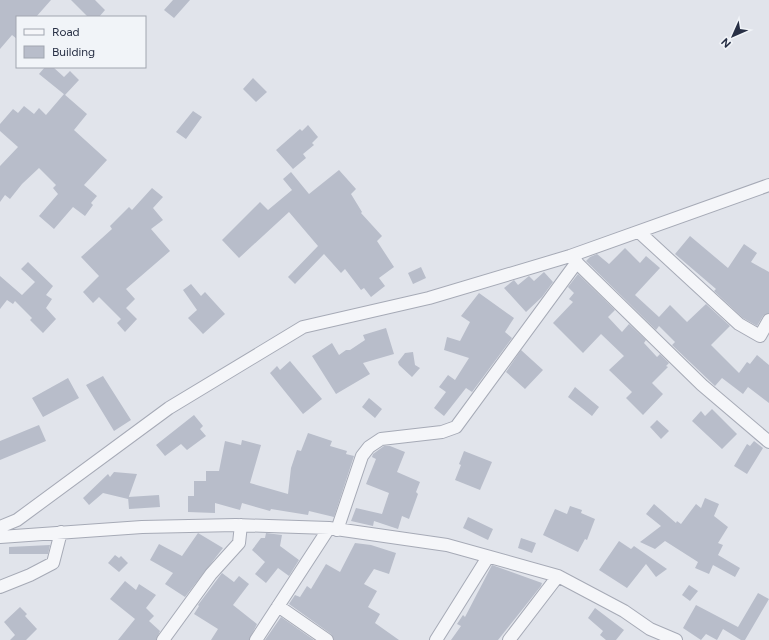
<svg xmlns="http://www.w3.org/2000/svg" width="769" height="640" viewBox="0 0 769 640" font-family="Figtree,sans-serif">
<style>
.building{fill:#b8bdca}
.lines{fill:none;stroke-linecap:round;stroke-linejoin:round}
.street-casing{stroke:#a6aab6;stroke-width:14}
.street{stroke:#f5f6f9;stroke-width:12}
</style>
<rect width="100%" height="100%" fill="#e1e4eb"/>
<path class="building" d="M0,0H51L36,17H17V39L12,35L0,49Z
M71,0H95L105,10L99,17H88Z
M173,0H190L174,18L164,10Z
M45,67H53L64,77L70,71L79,80L65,95L39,74Z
M253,78L267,92L256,102L243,89Z
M64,94L87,114L74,130L107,160L84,185L97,196L91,203L93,205L85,216L73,207L54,229L39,216L58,194L53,188L56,185L39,168L22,184L10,199L5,195L0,202V166L18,147L0,131V124L13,109L18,113L24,106L34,114L39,108L46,115Z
M193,111L202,117L186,139L176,132Z
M308,125L318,137L312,143L314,145L303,154L306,158L293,169L276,150L300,129L302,131Z
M339,170L356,189L351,194L362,212L361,213L382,236L377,241L394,267L379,278L385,286L371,297L364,288L361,290L345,269L341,273L324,254L295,284L288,277L318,246L289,212L239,258L222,240L260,202L268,210L292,190L283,179L291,172L309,194Z
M152,188L163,197L153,208L163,220L151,229L170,251L126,289L135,299L126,308L137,319L125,332L117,323L121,319L99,297L93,303L83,292L99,276L81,257L112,229L110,226L129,207L132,210Z
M690,236L728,268L744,244L757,253L751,262L769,272V313L763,316L757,326L743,318L714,291L716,289L675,254Z
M625,248L640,263L646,256L660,268L635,295L659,317L670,305L687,322L706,304L730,326L711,345L739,373L747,362L750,364L757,355L769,365V403L748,387L743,394L722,378L715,386L672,345L675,342L659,326L656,330L586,261L590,257L597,254L609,264Z
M28,262L53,286L46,295L52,299L46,308L56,319L43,333L30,320L32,318L15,301L13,304L7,300L0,309V276L22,295L35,282L21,269Z
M421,267L426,278L413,284L408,273Z
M544,272L553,282L542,297L526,312L504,288L514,280L518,285L529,276L534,281Z
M578,274L615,310L608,317L622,332L629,324L646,340L644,343L657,357L660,354L669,363L666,366L668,367L652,383L663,394L643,415L626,398L632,392L609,370L624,356L601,334L583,353L553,323L573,302L569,299L574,293L568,287Z
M191,284L201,296L205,292L225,314L203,334L188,318L197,310L183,290Z
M479,293L514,318L505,332L512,338L472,392L466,388L444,416L434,408L446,392L439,387L448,375L455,380L469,358L444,350L447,337L460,341L470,322L461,316Z
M386,328L394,354L363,363L370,374L336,394L312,356L332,343L339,355L346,350H350L365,340L363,335Z
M521,350L543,370L525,389L506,372Z
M413,352L415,365L420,368L412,377L399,365L398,362L405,353Z
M290,361L322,399L303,414L270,373L277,366L280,370Z
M103,376L131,420L114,431L86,385Z
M68,378L79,398L43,417L32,398Z
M575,387L599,407L592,416L568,397Z
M369,398L382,409L375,418L362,407Z
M712,409L737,434L722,449L692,421L701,411L705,416Z
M194,415L203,426L200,429L206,436L187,450L181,444L165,456L156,445Z
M657,420L669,431L661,439L650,427Z
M39,425L46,441L0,460V441Z
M308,433L332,441L330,446L347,451L346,454L354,456L334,517L309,511L308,515L271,509L270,511L242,503L240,510L215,503V513L188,512V496H194V481H206V471H219L225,441L241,445L242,440L261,445L250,483L288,494L291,468L297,450L301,451Z
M754,441L763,448L747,474L734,466L747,444L750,446Z
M384,446H390L405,452L397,472L420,482L416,492L418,494L409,519L402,516L398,529L374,521L373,526L351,521L356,508L382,514L389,493L366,484L376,459L372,457L373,454Z
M464,451L492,462L480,490L455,480L461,465L459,464Z
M114,472L137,474L128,499L103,493L89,505L83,498L108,474L110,477Z
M159,495L160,507L129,509L128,497Z
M705,498L719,504L714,516L728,527L718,543L723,545L718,555L740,568L735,577L713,565L709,574L695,568L698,562L665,541L655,549L640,542L661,526L646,514L654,504L676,523L677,521L681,524L696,504L701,508Z
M570,506L582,510L581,513L595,519L587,540L585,539L578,552L543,535L555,509L567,514Z
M468,517L493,529L488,540L463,528Z
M198,533L223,548L185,597L165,584L173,573L150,560L159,544L182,556Z
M266,533L282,535L280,546L299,560L289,576L278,568L266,583L255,574L265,562L252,550L261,538H265Z
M521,538L536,543L532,553L518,548Z
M619,541L631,549L634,546L667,569L656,577L646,564L627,588L599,570Z
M355,543L371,545L396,553L389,574L374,569L364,584L377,591L368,607L380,614L375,623L399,640H334L331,634L289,604L295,595L300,597L307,586L311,589L326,564L340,572Z
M50,545L48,554H9V547Z
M115,555L119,558L121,556L128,563L119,572L108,563Z
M492,565L542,583L541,586L498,640H451L461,626L457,624L463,615L465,617Z
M222,573L234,582L239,576L249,584L233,605L257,624L249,640H211L218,629L194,614L199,606L198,605Z
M125,581L136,590L139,584L156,595L146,608L154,616L149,621L160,631L156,640H118L135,619L110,599Z
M689,585L698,591L690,601L682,595Z
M758,593L769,599L745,640H741L723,629L717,640L706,634L701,640L683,628L696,605L738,627Z
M20,607L27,614L25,616L37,629L26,640H10L15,635L4,622Z
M595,608L624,630L616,640H606L600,635L603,631L588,618Z
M281,617L314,640H265Z"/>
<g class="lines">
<defs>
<path id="street" d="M639,232L739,324L760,336L769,320
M571,257L702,385L769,442
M0,527L17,520L169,408L303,327L429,298L570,256L769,185
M337,530L362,456L369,447L381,439L442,432L456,427L577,262
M0,537L142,527L236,525L329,528L447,545L558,576L624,611L650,629L676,640
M0,587L30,575L53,563L61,532
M278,606L327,640
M163,640L211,574L239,543L241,525
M256,640L329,528
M436,640L488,557
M509,640L558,576"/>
</defs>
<use href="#street" class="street-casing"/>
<use href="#street" class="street"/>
</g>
<rect x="16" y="16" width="130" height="52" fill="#f1f4f8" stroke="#a1a6b0"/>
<rect x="24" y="29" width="20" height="6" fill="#f5f6f9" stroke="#a1a6b0"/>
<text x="52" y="36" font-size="12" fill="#283045">Road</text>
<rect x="24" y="46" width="20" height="12" fill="#b8bdca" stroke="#a1a6b0"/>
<text x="52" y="56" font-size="12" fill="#283045">Building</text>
<g transform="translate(733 36) rotate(225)" stroke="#f1f4f8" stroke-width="3" paint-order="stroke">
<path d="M0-3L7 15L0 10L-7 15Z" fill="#283045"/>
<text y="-6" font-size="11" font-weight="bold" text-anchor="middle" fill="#283045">N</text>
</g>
</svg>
